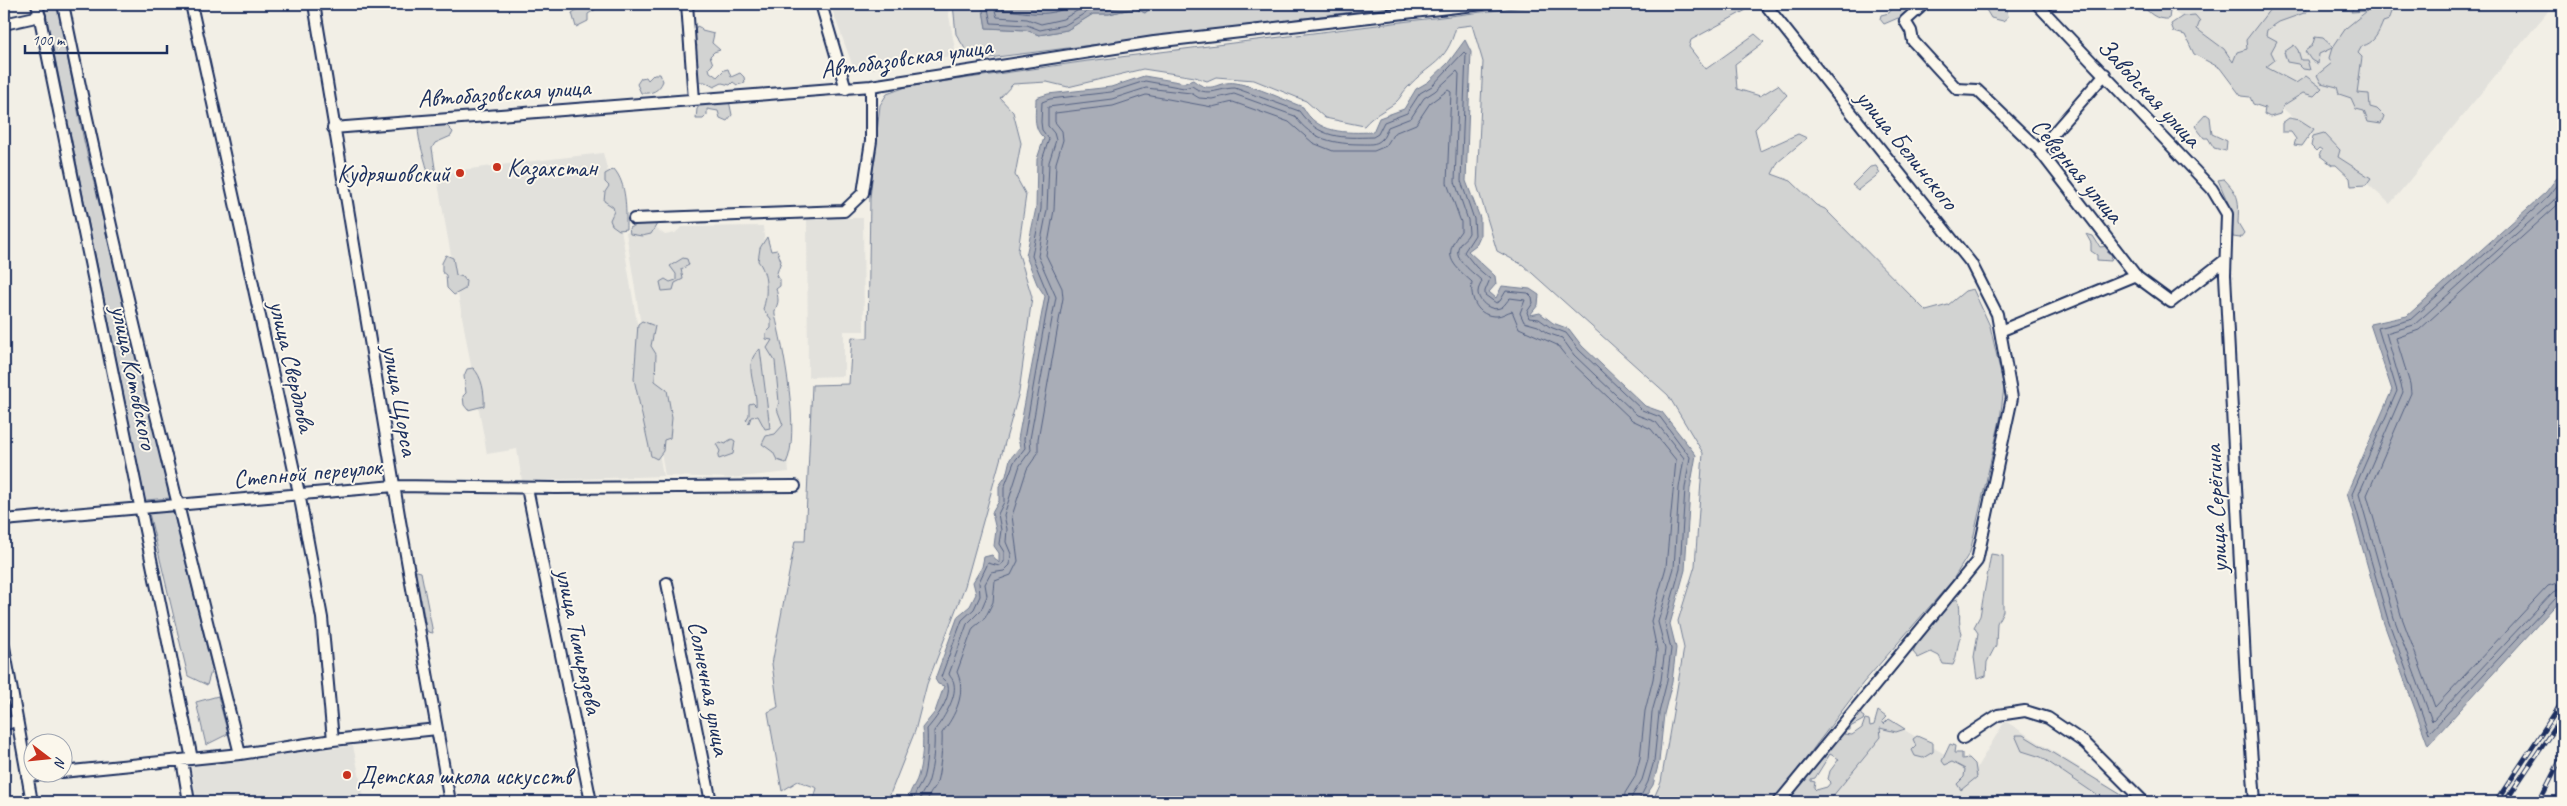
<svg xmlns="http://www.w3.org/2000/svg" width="2567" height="806" viewBox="0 0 2567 806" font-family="Caveat,sans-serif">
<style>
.built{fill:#e2e1dc}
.green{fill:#d2d3d2;stroke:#768198;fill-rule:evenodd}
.water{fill:#a9adb7;stroke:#707b93}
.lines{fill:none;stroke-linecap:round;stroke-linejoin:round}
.shore{stroke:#546182;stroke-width:1}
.minor-casing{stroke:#1b2f5e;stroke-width:14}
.minor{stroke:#fbf7ec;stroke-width:10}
.rail-casing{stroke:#1b2f5e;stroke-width:5}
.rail{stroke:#fbf7ec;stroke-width:3;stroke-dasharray:9;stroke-linecap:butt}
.poi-dot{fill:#c8321e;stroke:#fbf7ec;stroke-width:2}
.labels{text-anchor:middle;stroke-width:4;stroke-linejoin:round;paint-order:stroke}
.street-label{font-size:25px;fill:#1b2f5e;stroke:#fbf7ec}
.poi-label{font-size:25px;fill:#1b2f5e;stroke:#fbf7ec;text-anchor:start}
</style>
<rect width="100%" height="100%" fill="#f2efe6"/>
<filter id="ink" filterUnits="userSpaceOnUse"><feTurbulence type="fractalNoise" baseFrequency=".02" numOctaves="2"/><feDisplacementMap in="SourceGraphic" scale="10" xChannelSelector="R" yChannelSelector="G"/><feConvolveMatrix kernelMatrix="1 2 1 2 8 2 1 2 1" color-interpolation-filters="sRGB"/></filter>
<g filter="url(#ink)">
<path class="built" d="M830,4H947L956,55L855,72Z
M2166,4H2554L2390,204Z
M603,153L618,211L663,476L522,481L517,449L487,454L437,178L455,171L500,165Z
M807,218H863L864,331H844V376L808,377Z
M763,226L789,472L731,478L665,476L626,232L657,229L665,235L675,233L682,227Z
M1883,717L1974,772L2005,721L2134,802H1818Z
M353,746L365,802H197L191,764Z"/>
<path class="green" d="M44,4H57L84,141L170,498L145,500Z
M577,4H595L596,9L588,14V21L576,27L572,13L578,9Z
M953,4H982L986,28L1026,30L1039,35L1067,30L1093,14H1109L1135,8L1145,13L1155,4H1415L989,58L967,52L956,34Z
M1546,4H1749L1746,10L1691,40L1689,47L1706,69L1755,34L1764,42L1735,64L1737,89L1760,96L1778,85L1787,95L1755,129L1760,151L1798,134L1807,138L1778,162L1772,174L1791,181L1816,205L1825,209L1926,311L1948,305L1965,291L1973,289L1990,326L2004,387L2000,420L1970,552L1952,581L1863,683L1773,802H1652L1661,782L1684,648L1678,621L1695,566L1703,453L1668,395L1523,265L1497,251L1477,185L1483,62L1472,25L1456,27C1446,65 1430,62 1407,88C1402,93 1400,99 1395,103C1384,111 1373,115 1364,126L1325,118L1306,101L1254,80L1216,77L1207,81L1195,77L1143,69L1068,87L1047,82L1013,84L1000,98L1013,112L1021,143L1015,175L1026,195L1018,251L1032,297L1019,392L965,586L927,684L915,731L887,802H813L817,788L798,781L782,791L768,712L778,707L772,664L795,541H805L812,385L849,384L852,337L868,338L870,198L880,105L887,94L906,87L1088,61Z
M1896,4H1907L1909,16L1901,23L1898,18L1884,24L1880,19L1881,15L1889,13Z
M1988,4H2006L2008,17L2003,21L1991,18L1985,8Z
M2140,4H2171L2169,19C2155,20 2150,13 2140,4Z
M2274,4H2306L2304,6L2307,12L2279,22L2267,30L2266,35L2277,41L2271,52L2275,60L2266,67L2296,83L2306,76L2322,88L2314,96L2303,93L2284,105L2280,114L2270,117L2264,114L2265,108L2253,104L2250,97L2241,96L2220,68L2194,54L2185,35L2174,32L2171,24L2183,16L2195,15L2200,21L2197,29L2224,49L2233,62L2237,52L2247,49L2246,40Z
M2355,4H2395L2389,20L2383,22C2379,32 2374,44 2362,46L2358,53L2362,57L2357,93L2369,94L2370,107L2377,109L2384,116L2381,124L2368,122L2364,111L2356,109L2351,98L2339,94L2337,87L2321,83L2317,75L2332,63L2329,58L2332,48L2319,54L2318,64L2311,60L2305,51L2312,46L2315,37L2323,38L2333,47L2346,28L2367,11L2351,12Z
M697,26L701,28L702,31L714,34L712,43L720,50L714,52L710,56L713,64L709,68L710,72L717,77L724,70L728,69L731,77L740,73L744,77L745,83L737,85L733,82L730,85L722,83L714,87L705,82H697L695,54L697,45L695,44L694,31Z
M2294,45L2298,50L2301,60H2307L2310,70L2303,69L2298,64L2287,62L2284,52Z
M654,74H660L663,81C659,91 652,94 641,93L637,84L641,78L646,77L648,80Z
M729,101L732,115L727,121L720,118L718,111L707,109V115L703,119H696L697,109L701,103Z
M2206,114L2210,117L2212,134L2227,141L2226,151L2214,148L2208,138H2204L2195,126Z
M2289,118L2300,120L2314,129L2302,146L2294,145L2296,139L2291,132H2282V123Z
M433,123L446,125L453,132L451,136L435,143L432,148L436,175L429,178C426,160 418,143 418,126Z
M2324,133L2340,150L2338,157L2371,178L2366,185L2351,186L2350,178L2336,165H2332L2319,155L2322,150L2319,148L2316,151L2311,146L2313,136Z
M1876,166L1880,173L1858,190L1852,185L1870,167Z
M614,169C627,184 626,209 626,229L619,230L612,225L610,220L614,211L613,207L604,201L605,192L609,186L605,182V174Z
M2224,179C2240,196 2239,200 2238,223L2244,233L2240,238L2233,237L2228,203L2218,180Z
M641,223L657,224L651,234L642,236L630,234L629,228Z
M2086,234L2093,236L2100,247L2110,246V251L2107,252L2112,255L2111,261L2097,260V255L2091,251V243Z
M767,237L771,251L777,250L781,261L776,276L780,279V286L776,289C777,292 778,297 778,300C778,306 774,309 775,315C783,346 801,435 786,463L777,460L773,452L762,444L766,436L775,434L783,425L777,409L779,402L775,361L767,348L772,340L766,339V333L771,328V319L763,309C768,295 768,273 758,261L760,248Z
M446,255L453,258L456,275L463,277L466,281L465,289L454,295L447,288L446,275L442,272V263Z
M683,258L687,259L689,265L681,269L683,279L675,283L673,290L662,291L660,282L665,279L670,282L676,280V274L670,266Z
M642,321L655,326L651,346L656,354L655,381L667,390L672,418L670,438L664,440L663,451L657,459L651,456L634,379L638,324Z
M760,349L770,428L765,429L758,416L751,417L749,423L746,420L749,415V404L753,403L756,406C758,388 741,363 760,349Z
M473,368C482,376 485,394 484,406L468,410L464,405L463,396L466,393L464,376L467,369Z
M732,439L735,441L733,454L719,459L718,457L720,451L716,444L720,442L726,444L728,441Z
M173,511L212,668L207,685L188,676L149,513Z
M1991,554L2003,556V611L1997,623L1996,645L1987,662L1986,676L1977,679L1974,657L1978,633L1974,627L1980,616Z
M417,571L421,572L433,633L428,632L426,629L421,599L417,598L412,573Z
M1958,599C1962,611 1957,621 1962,633C1956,646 1958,655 1953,665L1943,664L1939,656L1931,652L1918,658L1913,652L1918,640L1930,624L1934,622L1941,609L1948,602Z
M218,696L228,734L206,745L196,702Z
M1860,710L1861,715L1864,717L1863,720L1850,727V730H1845L1844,734L1852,735L1862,728L1865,719L1869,720L1870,726L1874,725L1878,711L1886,717L1882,721L1884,724L1889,719L1905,729L1896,732L1880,728L1881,737L1828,802H1786L1826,750L1836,741V732ZM1830,754L1839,759L1830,771L1828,779L1831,782L1827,787L1816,790L1814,788L1815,782L1811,781V779L1815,778Z
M2015,735H2023L2133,802H2107L2041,757L2022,751Z
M1917,736L1933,743V752L1923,758L1915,756L1912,750L1916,746L1913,739Z
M1950,744L1955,746L1954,753H1962V759L1969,758L1975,764L1977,777L1961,790L1957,784L1964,777L1965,769L1952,762L1945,765L1942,761Z"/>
<path class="water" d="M982,4H1155L1145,13L1135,8L1109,14H1093L1067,30L1039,35L1026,30L986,28Z
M1465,40L1471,52L1466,181L1480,218V236L1476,245L1468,251L1495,276L1496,284L1489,292L1496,298L1502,286L1530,289L1539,295L1538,305L1530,315L1540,313L1553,323L1569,329L1582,346L1645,406L1662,412L1696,455L1690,489L1685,570L1670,624L1676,648L1672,682L1664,714L1659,762L1653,785L1642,802H909C908,790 915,787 918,776C922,762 924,743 922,728L935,712L944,686L938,684L935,679L958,616L970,606L976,594L973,582L982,567L984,557L992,555L999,563V553L994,546L996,530L992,513L999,501V486L1006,476L1010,459L1020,447L1018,439L1045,296L1037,284L1026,256L1036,208L1037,159L1044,138C1032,128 1036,113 1036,98L1048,94L1111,87L1144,76L1185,83L1193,80C1213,96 1216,80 1236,83C1258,87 1282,99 1303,107C1317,134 1346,133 1373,132L1379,118L1404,109L1416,89L1428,82L1448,63Z
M2563,170V597L2428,745L2383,621L2347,493L2392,390L2370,324L2407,316L2546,192Z"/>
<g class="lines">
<path class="shore" d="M987,4L991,23L1027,25L1040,30L1065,25L1092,9H1108L1132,4
M993,4L997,17L1027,19L1041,24L1063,19L1089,4
M1001,4L1003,10C1032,12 1048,19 1074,4
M2563,178L2549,196L2410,320L2378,328L2397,391L2352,494L2388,620L2429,733L2557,596L2563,594
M2563,188L2553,201L2414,325L2386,333L2403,392L2359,494L2394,618L2432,721L2553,592L2563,588
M2563,200L2419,330L2396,338L2410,384L2411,393L2367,495L2401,615L2435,707L2548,586L2563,581
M914,802C914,792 918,790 922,781C927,770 928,741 927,729C935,720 951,699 948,686C948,682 943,680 941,677L962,620L974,609L980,596L979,582L988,563L999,566L1004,562V552L999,544L1001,530L998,514L1004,502V488L1014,462L1025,448L1024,439L1049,297L1032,256L1041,209L1042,160L1049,139L1042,130L1041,122L1042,102L1050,99L1111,92L1145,81L1184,88L1192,86C1208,98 1218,88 1235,88L1299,111C1319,139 1342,138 1373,137L1378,134L1384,122L1407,113L1420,93L1432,86L1464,52L1466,54L1461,181L1474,219L1475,235L1464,252L1476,267L1490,279L1485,291V295L1496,303L1500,301L1506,291L1528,293L1532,297L1533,303L1527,312L1529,318L1539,319L1550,327L1566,333L1579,350L1642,410L1660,417L1690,457L1685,488L1680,569L1665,623L1671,649L1667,681L1659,713L1654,761L1648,782L1638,802
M920,802C920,792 927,789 929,780C933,766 935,746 934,731C942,721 957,698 954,684C954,680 950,677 949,674L967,624L981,610L987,596L985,584L991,573L1004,571L1010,565L1011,554L1006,542L1007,529L1004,515L1020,465L1031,450L1030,439L1056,297L1038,256L1047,210L1049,162L1056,140L1054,133L1048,126V107L1112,99L1146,88L1191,93L1199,98L1212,99L1234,94L1295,116C1311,140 1335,144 1362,144C1368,144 1376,145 1381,140C1385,137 1386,131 1388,127L1411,118L1424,98L1435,91L1457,71L1459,74L1455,182L1468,220L1469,233C1467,239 1461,240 1459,246C1452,259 1474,273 1482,281C1481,284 1478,288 1478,292C1478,302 1492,313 1502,307C1505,305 1507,301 1510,298L1525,300L1520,313L1524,322L1538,326L1547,333L1562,338L1574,355L1637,415L1656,422L1684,458L1679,488L1674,568L1658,622L1665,649L1661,680L1652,712L1648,760L1642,780L1632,796L1631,802
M928,802C927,795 933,791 936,785C940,774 943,744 942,733C955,716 967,693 957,672L973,628L985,618L993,602L995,581L1011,575L1018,561L1012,516L1027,469L1038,453V439L1063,298L1062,288L1046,255L1054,210L1056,163L1063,140L1062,131L1055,122V113L1113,106L1146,95L1212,107L1233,102L1289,122L1313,143L1333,151H1374L1386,146L1394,133L1416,124L1430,103L1448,90L1451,92L1447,183L1461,222V231C1442,256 1451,263 1472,282C1470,298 1477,317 1497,316C1502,316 1507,312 1512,311L1519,328L1557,345L1569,360L1632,420L1651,429L1676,460L1666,567L1651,621L1657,650L1653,679L1645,711L1640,758L1635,777L1625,793L1624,802"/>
<defs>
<path id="minor" d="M37,4L192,759
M63,4C114,256 178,504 240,754
M191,4L299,493L322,618L333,740
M314,4L400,521L450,802
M687,4L694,100
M821,4L846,89
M1765,4L1971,263L1997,314L2012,398L1977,561L1779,802
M1924,4L1905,21L1911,31L1913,41L1957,89L1977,90L2039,150L2137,277L2171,302L2225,260
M2037,4L2212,189L2227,214L2225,275L2246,680L2255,802
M4,24L40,16
M333,128L871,86L1154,42L1483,4
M2039,150L2105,74
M634,219L844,211L863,193L871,141V86
M2000,331L2136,275
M527,488L591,802
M4,520L394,486L556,488L795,486
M667,583L711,802
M4,647L32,802
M4,725L17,720
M1963,738L1998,715L2025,711L2048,718L2085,743L2144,802
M182,760L189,802
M62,772L240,754L333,740L437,729
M27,776L49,774"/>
</defs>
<use href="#minor" class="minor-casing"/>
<use href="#minor" class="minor"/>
<defs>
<path id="rail" d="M2496,802L2563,701
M2505,802L2563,715
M2539,802L2563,755"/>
</defs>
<use href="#rail" class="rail-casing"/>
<use href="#rail" class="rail"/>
</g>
</g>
<g class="poi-dot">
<circle cx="497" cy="167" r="5"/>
<circle cx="460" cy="173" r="5"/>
<circle cx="347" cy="775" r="5"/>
</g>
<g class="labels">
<g class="street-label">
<text transform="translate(906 57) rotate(-8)" y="9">Автобазовская улица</text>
<text transform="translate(504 92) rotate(-4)" y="9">Автобазовская улица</text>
<text transform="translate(2150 92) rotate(47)" y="9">Заводская улица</text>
<text transform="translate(1908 149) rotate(51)" y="9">улица Белинского</text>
<text transform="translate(2078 170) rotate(50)" y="9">Северная улица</text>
<text transform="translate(293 366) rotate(77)" y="9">улица Свердлова</text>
<text transform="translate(135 377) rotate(78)" y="9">улица Котовского</text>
<text transform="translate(401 400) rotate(80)" y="9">улица Щорса</text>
<text transform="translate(307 472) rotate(-5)" y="9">Степной переулок</text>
<text transform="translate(2215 509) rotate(-93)" y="9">улица Серёгина</text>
<text transform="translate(580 641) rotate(78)" y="9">улица Тимирязева</text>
<text transform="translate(710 688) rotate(79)" y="9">Солнечная улица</text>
</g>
<g class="poi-label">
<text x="507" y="176">Казахстан</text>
<text x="450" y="182" text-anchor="end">Кудряшовский</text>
<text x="357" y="784">Детская школа искусств</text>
</g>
</g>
<rect width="2567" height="806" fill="none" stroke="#fbf7ec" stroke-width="20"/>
<rect x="10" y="10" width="2547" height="786" fill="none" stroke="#1b2f5e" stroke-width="2" filter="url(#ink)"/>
<g transform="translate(48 758) rotate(106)"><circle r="24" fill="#fbf7ec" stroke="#a1a7b3"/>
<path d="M0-4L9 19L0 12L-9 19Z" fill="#c8321e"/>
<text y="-8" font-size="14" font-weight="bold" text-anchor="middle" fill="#1b2f5e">N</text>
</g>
<path d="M25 45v8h142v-8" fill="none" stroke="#1b2f5e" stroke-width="2.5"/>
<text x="32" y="45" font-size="15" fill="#1b2f5e" stroke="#fbf7ec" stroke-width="4" paint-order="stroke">100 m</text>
</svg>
